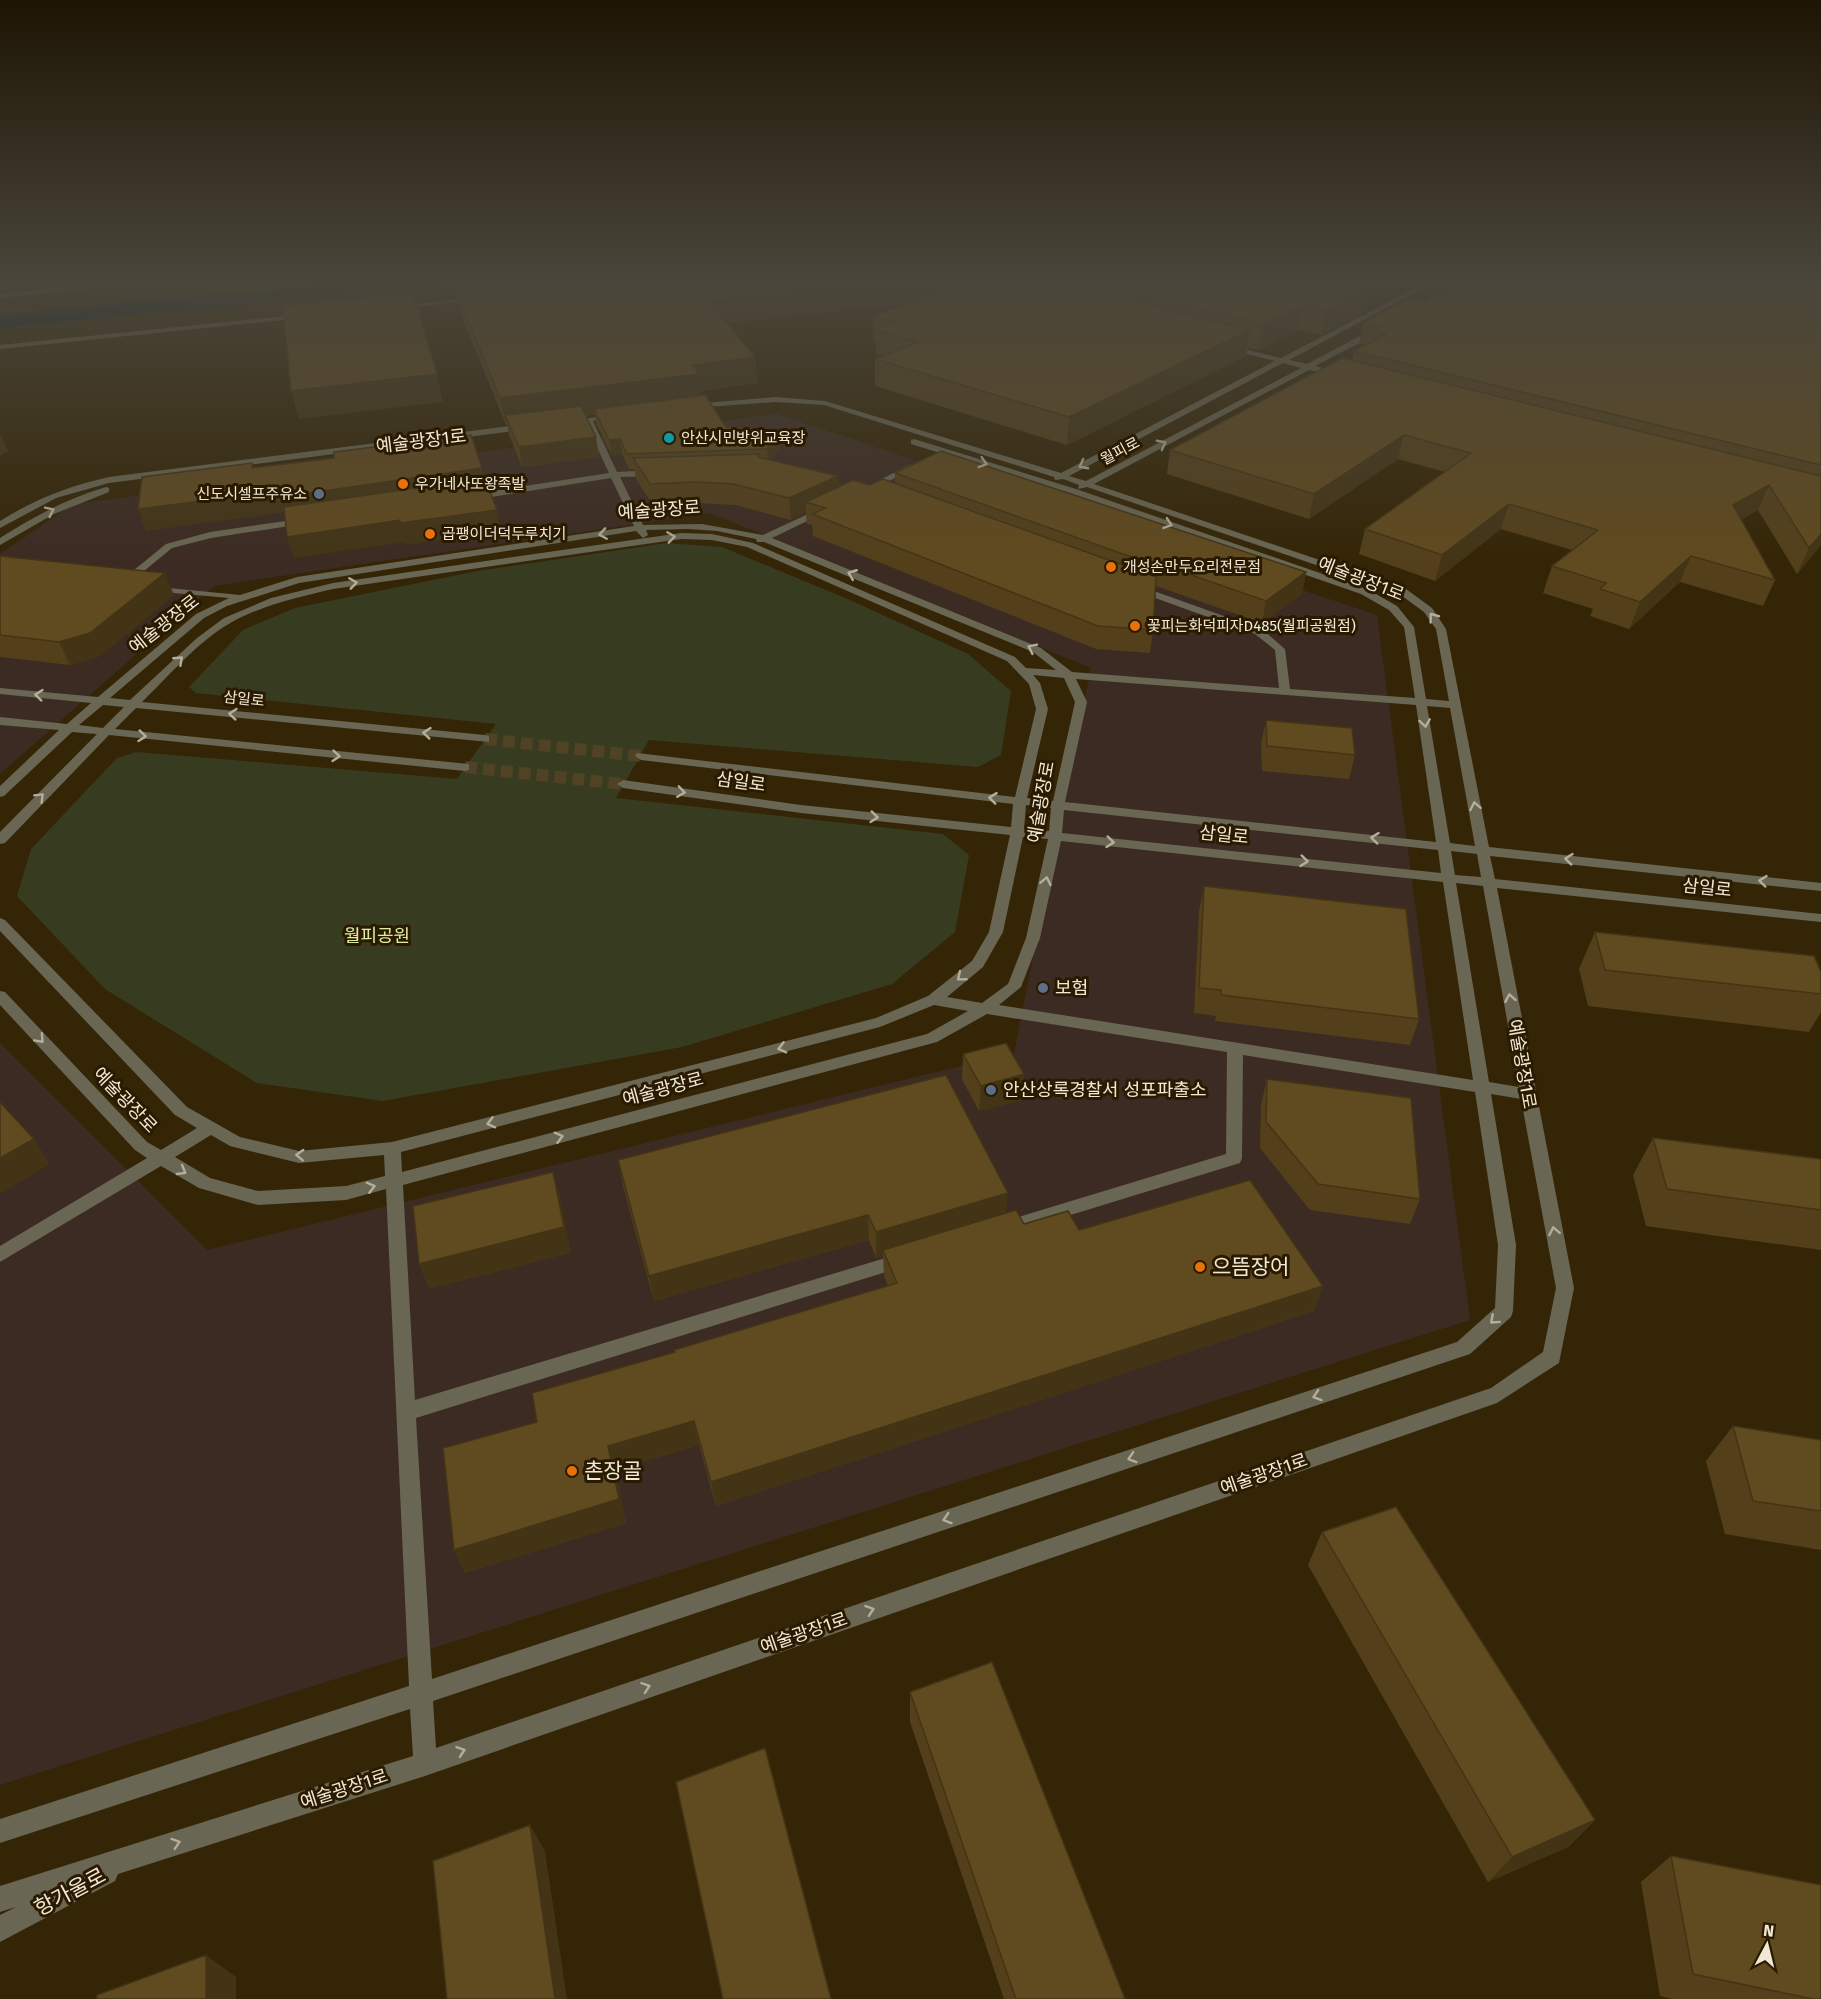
<svg xmlns="http://www.w3.org/2000/svg" width="1821" height="1999" viewBox="0 0 1821 1999" font-family="'Fira Sans','Noto Sans KR',sans-serif">
<style>
.commercial{fill:#3c2b22}
.green{fill:#373c21}
.water{fill:#00182d}
.lines{fill:none;stroke-linecap:round;stroke-linejoin:round}
.minor-tunnel{stroke:#504225;stroke-width:12;stroke-dasharray:12 6;stroke-linecap:butt}
.minor{fill:#696653;fill-rule:evenodd}
.wall{fill:#53401b}
.shaded-wall{fill:#433416}
.building{fill:#604a1f;stroke:#433416;stroke-width:1.5}
.oneway{stroke:#b4ae9c}
.culture-dot{fill:#0f9aa8;stroke:#2a1b00;stroke-width:2}
.food-dot{fill:#e8710a;stroke:#2a1b00;stroke-width:2}
.service-dot{fill:#5c6f8a;stroke:#2a1b00;stroke-width:2}
.labels{text-anchor:middle;stroke-width:6;stroke-linejoin:round;paint-order:stroke}
.far-poi-label{font-size:15px;fill:#f1e8d7;stroke:#2a1b00;text-anchor:start}
.far-street-label{font-size:15px;fill:#f1e8d7;stroke:#2a1b00}
.street-label{font-size:18px;fill:#f1e8d7;stroke:#2a1b00}
.park-label{font-size:18px;fill:#deeca2;stroke:#2a1b00}
.poi-label{font-size:18px;fill:#f1e8d7;stroke:#2a1b00;text-anchor:start}
.near-poi-label{font-size:21px;fill:#f1e8d7;stroke:#2a1b00;text-anchor:start}
.near-street-label{font-size:21px;fill:#f1e8d7;stroke:#2a1b00}
</style>
<rect width="100%" height="100%" fill="#342506"/>
<path class="commercial" d="M777,414L1377,615L1470,1320L0,1785V1043L207,1250L1014,1053L1091,668L710,513L214,586L0,774V554L73,504Z"/>
<path class="green" d="M667,543L722,547L850,600L968,654L1011,691L1001,755L978,767L649,740L616,798L943,834L969,855L955,932L892,984L682,1047L383,1101L257,1083L105,989L17,896L31,849L117,758L137,752L457,779L496,724L196,693L189,687L243,630L295,608L477,571Z"/>
<path class="water" d="M345,282H478L0,328V315Z"/>
<g class="lines">
<path class="minor-tunnel" d="M485,739L641,756
M465,767L623,784"/>
<path class="minor" d="M126,282H149L0,298V294Z
M1427,282H1435L1289,360L1307,364L1375,328H1381V332L1315,366L1342,373V377L1309,370L1094,484L1406,589L1432,608L1446,629L1489,847L1821,883V891L1490,856L1495,879L1821,914V922L1497,888L1574,1288L1559,1363L1497,1403L425,1776L118,1874L115,1881L0,1942V1915L16,1907L0,1912V1886L413,1756L410,1709L0,1843V1819L409,1686L386,1189L346,1200L258,1205L199,1188L161,1166L0,1262V1246L147,1158L135,1150L0,1005V991L5,992L147,1142L161,1150L197,1128L175,1115L0,931V918L5,920L187,1107L240,1137L299,1151L392,1142L876,1018L928,996L972,961L989,932L1010,835L801,813L623,788L617,784L623,780L801,805L1011,827L1013,804L641,760L635,756L637,753L1015,797L1036,709L1029,684L1007,661L747,547L712,540L681,539L333,589C299,597 263,605 232,622C198,641 170,675 142,702L485,735L489,736V742L136,708L115,729L469,764V770L465,771L109,735L5,843L0,844V832L97,734L72,732L4,796L0,797V786L59,730L0,725V717L67,724L91,703L0,694V688L98,697L196,614L229,598L152,591L147,588L148,586L240,595L297,577L634,526L611,478L472,500L467,497L472,494L609,473L585,422L568,425L564,422L616,414H619V418L593,421L617,472L653,470L657,473L653,476L620,477L643,525L702,524L763,535L825,506L828,507V511L772,538L1041,648L1072,672L1279,688L1275,650L1255,634L1133,590V586L1137,585L1263,630L1285,649L1290,689L1415,698L1404,627L1389,610L1361,594L1070,493L911,444V440L914,439L1076,489L1369,590L1397,606L1414,627L1426,699L1449,701L1436,629L1424,612L1398,593L1087,487L1078,489L1079,485L1063,479L1055,480L1054,477L824,405L775,402L693,408L689,406L693,404L775,397L825,401L1061,473L1275,361L1226,349V345L1281,358ZM1283,363L1301,368L1086,481L1069,476ZM688,529L717,531L756,539L757,542H764L1033,652L1056,670L1026,668L1015,657L753,543L712,534L681,533L333,583L271,598L224,618L197,638L130,700L110,698L204,618L227,606L299,583L636,531L643,538L648,535L646,530ZM1033,675L1064,678L1075,702L1053,801L1027,798L1048,709L1040,683ZM1076,679L1416,705L1436,842L1065,802L1087,702ZM103,705L124,707L103,728L79,725ZM1427,706L1450,708L1475,846L1450,843ZM1026,805L1051,808L1049,831L1024,829ZM1064,810L1438,850L1441,873L1062,833ZM1023,837L1048,839L1026,938L1008,984L982,1003L947,997L983,967L1003,932ZM1061,841L1443,882L1473,1080L999,1005L1021,987L1040,938ZM1451,851L1477,854L1481,877L1455,875ZM1456,883L1483,886L1519,1087L1489,1082ZM934,1005L968,1011L927,1034L402,1172L401,1152L880,1027ZM987,1014L1227,1052L1226,1154L999,1223L996,1228L999,1233L1005,1235L1240,1163L1242,1158L1243,1055L1475,1092L1498,1245L1495,1308L1457,1342L432,1679L416,1418L902,1267L908,1265L911,1260L908,1255L902,1253L415,1400L403,1185L937,1042ZM1491,1094L1521,1099L1556,1288L1543,1352L1491,1388L436,1748L433,1701L1470,1354L1511,1317L1513,1311L1516,1245ZM211,1135L230,1146L299,1163L384,1155L385,1176L346,1186L258,1191L210,1178L175,1157Z
M478,297L476,300L396,309L392,307Z
M306,314L303,318L0,349V345Z
M526,424L530,427L529,429L109,483L56,498L0,528V521C35,499 69,486 109,477Z
M909,465L916,467L872,490L864,488Z
M106,487L109,488V492L54,514L0,545V538C33,517 68,498 106,487Z
M306,518L311,521L309,523L211,538L172,548L127,585L118,583L166,544L210,532Z"/>
</g>
<path class="wall" d="M534,282H1380L1370,287L1366,311L1321,335L1299,330L1258,350L1248,347L1246,356L1067,445L875,386V359L882,356L876,355V342L874,341L873,316L905,304L727,323L755,357L757,383L701,391V395L726,427L780,447L771,460L838,476L839,487L895,483V473L1306,572L1302,594L1262,623L1156,586L1153,630L1150,653L1096,649L813,536L812,525L807,524L806,512L791,520L735,505L698,503L653,505L636,479L634,469H629L622,454L612,455L596,424L595,414L585,416L599,457L522,467L509,435L507,425H506L461,314L456,290Z
M1821,282V545L1797,574L1758,510L1741,520L1775,580L1763,606L1680,582L1629,629L1590,616L1593,609L1543,593L1552,566L1572,550L1501,529L1435,581L1359,554L1365,529L1445,472L1398,459L1309,519L1167,474L1170,450L1352,360L1354,351L1365,345L1359,344L1364,322L1425,303L1475,284Z
M0,556L174,595L100,656L70,665L0,657Z
M1266,720L1355,755L1349,779L1262,771L1261,744Z
M1204,886L1419,1019L1410,1045L1215,1021L1216,1016L1194,1013L1199,911Z
M1595,932L1821,972V1012L1809,1032L1588,1006L1579,969Z
M963,1054L1024,1074L1022,1100L979,1111L962,1079Z
M1267,1079L1420,1199L1410,1224L1310,1210L1260,1148L1261,1105Z
M1653,1138L1821,1159V1250L1646,1226L1633,1175Z
M618,1160L1006,1213L1024,1224L1079,1230L1323,1286L1314,1311L716,1506L699,1445L615,1470L626,1523L465,1573L454,1550L537,1422L675,1352L888,1286L884,1276L883,1256L876,1258L869,1240L654,1301L623,1186Z
M1733,1426L1821,1440V1550L1725,1534L1706,1461Z
M1322,1532L1595,1820L1568,1847L1488,1882L1308,1565Z
M910,1692L1125,1999H1004L910,1722Z
M1671,1856L1821,1999H1672L1660,1996L1641,1882Z"/>
<path class="shaded-wall" d="M888,282H973V297L718,324L710,303L714,300Z
M1341,282H1380L1354,295L1371,287L1366,311L1321,335L1326,310Z
M1304,305L1299,330L1258,350L1263,324Z
M1250,330L1246,356L1067,445L1069,417Z
M755,357L757,383L701,391L702,401L594,409L595,414L510,425L505,415L507,425H506L500,398L693,365Z
M437,374L443,402L299,419L291,391Z
M779,431L780,447L768,464L767,449Z
M0,433L8,451L0,456Z
M1404,435L1398,459L1309,519L1314,494Z
M596,437L599,457L522,467L519,447Z
M620,439L622,454L612,455L609,440Z
M482,468L487,489L287,512L146,531L138,509L282,491Z
M838,476L839,497L806,502V512L791,520L789,498Z
M1769,485L1758,510L1722,531L1733,505Z
M1509,504L1501,529L1435,581L1442,555Z
M497,510L501,531L406,545L405,542L294,558L287,537L400,520Z
M1821,534V545L1797,574L1809,548Z
M1691,556L1680,582L1629,629L1640,602Z
M1306,572L1302,594L1262,623L1266,601Z
M165,573L174,595L100,656L70,665L59,642Z
M1024,1074L1022,1100L979,1111L981,1086Z
M34,1139L50,1164L0,1194V1158Z
M553,1172L560,1197L571,1253L429,1289L419,1264Z
M1008,1193L1006,1218L883,1250V1256L876,1258V1232Z
M868,1215L869,1240L654,1301L649,1276Z
M1323,1286L1314,1311L716,1506L711,1482Z
M694,1421L699,1445L615,1470L626,1523L465,1573L454,1550L608,1446Z
M1595,1820L1568,1847L1488,1882L1512,1857Z
M530,1825L545,1851L567,1999H555Z
M206,1955L236,1977V1999H206Z"/>
<path class="building" d="M534,282H888L714,300L716,302L710,303L755,357L693,365L699,374L500,398L456,290Z
M968,282H1056L1250,330L1069,417L875,359L918,342L876,329L895,322L873,316Z
M1087,282H1347L1371,287L1326,310L1304,305L1263,324Z
M1463,282L1475,284L1478,282H1821V465L1354,351L1386,334L1374,331L1382,326L1364,322L1408,299L1425,303Z
M413,293L437,374L291,391L283,306Z
M1342,358L1821,476V534L1809,548L1769,485L1733,505L1775,580L1691,556L1640,602L1600,589L1606,583L1552,566L1598,530L1509,504L1442,555L1365,529L1471,453L1404,435L1314,494L1170,450Z
M705,395L726,427L779,431L767,449L627,454L620,439L609,440L594,409Z
M581,406L596,437L519,447L505,415Z
M471,435L482,468L282,497V491L138,509L142,477L252,463V468L334,458V452Z
M941,451L1306,572L1266,601L1157,563V566L895,473Z
M760,454L758,457L838,476L789,498L733,484L696,482L650,484L633,458Z
M485,478L497,510L400,523V520L287,537L284,507Z
M883,479L1156,577L1153,630L1098,626L812,514L826,508L806,502L853,480L870,485Z
M0,556L165,573L90,633L59,642L0,635Z
M1266,720L1352,728L1355,755L1267,746Z
M1204,886L1406,909L1419,1019L1221,995V990L1199,988Z
M1595,932L1814,956L1821,972V994L1605,970Z
M1006,1043L1024,1074L981,1086L963,1054Z
M946,1075L1008,1193L876,1232L868,1215L649,1276L618,1160Z
M1267,1079L1411,1098L1420,1199L1318,1184L1266,1122Z
M0,1102L34,1139L0,1158Z
M1653,1138L1821,1159V1210L1667,1189Z
M553,1172L564,1227L419,1264L413,1206Z
M1250,1180L1323,1286L711,1482L694,1421L608,1446L619,1499L454,1550L443,1448L537,1422L532,1393L675,1352L674,1350L897,1283L883,1250L1016,1210L1024,1224L1068,1211L1079,1230Z
M1733,1426L1821,1440V1511L1753,1501Z
M1396,1507L1595,1820L1512,1857L1322,1532Z
M992,1662L1125,1999H1016L910,1692Z
M765,1748L831,1999H723L676,1782Z
M530,1825L555,1999H447L433,1861Z
M1671,1856L1821,1885V1999H1813L1693,1974Z
M206,1955V1999H97V1995Z"/>
<defs><path id="oneway-chevron" d="M-2-3.5L2.5 0L-2 3.5" fill="none" stroke-width="1.6" stroke-linecap="round" stroke-linejoin="round" transform="scale(1.5)"/></defs>
<g class="oneway">
<use href="#oneway-chevron" transform="translate(1162 444) rotate(-28)"/>
<use href="#oneway-chevron" transform="translate(983 463) rotate(17)"/>
<use href="#oneway-chevron" transform="translate(1083 465) rotate(152)"/>
<use href="#oneway-chevron" transform="translate(50 511) rotate(-26)"/>
<use href="#oneway-chevron" transform="translate(1168 524) rotate(19)"/>
<use href="#oneway-chevron" transform="translate(603 534) rotate(171)"/>
<use href="#oneway-chevron" transform="translate(671 537) rotate(-8)"/>
<use href="#oneway-chevron" transform="translate(852 574) rotate(-158)"/>
<use href="#oneway-chevron" transform="translate(353 583) rotate(-8)"/>
<use href="#oneway-chevron" transform="translate(1433 617) rotate(-127)"/>
<use href="#oneway-chevron" transform="translate(1032 648) rotate(-154)"/>
<use href="#oneway-chevron" transform="translate(179 660) rotate(-43)"/>
<use href="#oneway-chevron" transform="translate(39 695) rotate(-174)"/>
<use href="#oneway-chevron" transform="translate(233 714) rotate(-174)"/>
<use href="#oneway-chevron" transform="translate(1425 723) rotate(81)"/>
<use href="#oneway-chevron" transform="translate(427 733) rotate(-174)"/>
<use href="#oneway-chevron" transform="translate(142 736) rotate(6)"/>
<use href="#oneway-chevron" transform="translate(336 756) rotate(5)"/>
<use href="#oneway-chevron" transform="translate(681 792) rotate(8)"/>
<use href="#oneway-chevron" transform="translate(40 797) rotate(-45)"/>
<use href="#oneway-chevron" transform="translate(993 798) rotate(-173)"/>
<use href="#oneway-chevron" transform="translate(1475 806) rotate(-101)"/>
<use href="#oneway-chevron" transform="translate(874 817) rotate(6)"/>
<use href="#oneway-chevron" transform="translate(1375 838) rotate(-174)"/>
<use href="#oneway-chevron" transform="translate(1110 842) rotate(6)"/>
<use href="#oneway-chevron" transform="translate(1569 859) rotate(-174)"/>
<use href="#oneway-chevron" transform="translate(1304 861) rotate(6)"/>
<use href="#oneway-chevron" transform="translate(1046 881) rotate(-78)"/>
<use href="#oneway-chevron" transform="translate(1763 881) rotate(-174)"/>
<use href="#oneway-chevron" transform="translate(961 977) rotate(141)"/>
<use href="#oneway-chevron" transform="translate(1510 998) rotate(-100)"/>
<use href="#oneway-chevron" transform="translate(40 1039) rotate(47)"/>
<use href="#oneway-chevron" transform="translate(782 1048) rotate(166)"/>
<use href="#oneway-chevron" transform="translate(491 1123) rotate(166)"/>
<use href="#oneway-chevron" transform="translate(559 1137) rotate(-15)"/>
<use href="#oneway-chevron" transform="translate(300 1155) rotate(-177)"/>
<use href="#oneway-chevron" transform="translate(182 1171) rotate(30)"/>
<use href="#oneway-chevron" transform="translate(371 1187) rotate(-14)"/>
<use href="#oneway-chevron" transform="translate(1554 1231) rotate(-101)"/>
<use href="#oneway-chevron" transform="translate(1494 1320) rotate(138)"/>
<use href="#oneway-chevron" transform="translate(1317 1396) rotate(162)"/>
<use href="#oneway-chevron" transform="translate(1132 1458) rotate(162)"/>
<use href="#oneway-chevron" transform="translate(947 1519) rotate(162)"/>
<use href="#oneway-chevron" transform="translate(870 1610) rotate(-19)"/>
<use href="#oneway-chevron" transform="translate(646 1687) rotate(-19)"/>
<use href="#oneway-chevron" transform="translate(461 1751) rotate(-19)"/>
<use href="#oneway-chevron" transform="translate(176 1843) rotate(-18)"/>
</g>
<linearGradient id="sky" x2="0" y2="1"><stop stop-color="#1d1403"/><stop offset="0.5" stop-color="#4a463b"/><stop offset="1" stop-color="#4a463b" stop-opacity="0"/></linearGradient>
<rect width="1821" height="562" fill="url(#sky)"/>
<circle class="culture-dot" cx="669" cy="438" r="6"/>
<g class="food-dot">
<circle cx="403" cy="484" r="6"/>
<circle cx="430" cy="534" r="6"/>
<circle cx="1111" cy="567" r="6"/>
<circle cx="1135" cy="626" r="6"/>
<circle cx="1200" cy="1267" r="6"/>
<circle cx="572" cy="1471" r="6"/>
</g>
<g class="service-dot">
<circle cx="319" cy="494" r="6"/>
<circle cx="1043" cy="988" r="6"/>
<circle cx="991" cy="1090" r="6"/>
</g>
<g class="labels">
<g class="far-poi-label">
<text x="681" y="443">안산시민방위교육장</text>
<text x="415" y="489">우가네사또왕족발</text>
<text x="307" y="499" text-anchor="end">신도시셀프주유소</text>
<text x="442" y="539">곱팽이더덕두루치기</text>
<text x="1123" y="572">개성손만두요리전문점</text>
<text x="1147" y="631">꽃피는화덕피자D485(월피공원점)</text>
</g>
<g class="far-street-label">
<text transform="translate(1120 451) rotate(-28)" y="5">월피로</text>
<text transform="translate(244 699) rotate(6)" y="5">삼일로</text>
</g>
<g class="street-label">
<text transform="translate(421 441) rotate(-7)" y="6">예술광장1로</text>
<text transform="translate(659 510) rotate(-4)" y="6">예술광장로</text>
<text transform="translate(1361 579) rotate(21)" y="6">예술광장1로</text>
<text transform="translate(164 624) rotate(-38)" y="6">예술광장로</text>
<text transform="translate(741 782) rotate(8)" y="6">삼일로</text>
<text transform="translate(1041 802) rotate(-80)" y="6">예술광장로</text>
<text transform="translate(1224 835) rotate(6)" y="6">삼일로</text>
<text transform="translate(1707 888) rotate(6)" y="6">삼일로</text>
<text transform="translate(1522 1064) rotate(80)" y="6">예술광장1로</text>
<text transform="translate(663 1089) rotate(-15)" y="6">예술광장로</text>
<text transform="translate(125 1100) rotate(46)" y="6">예술광장로</text>
<text transform="translate(1264 1474) rotate(-19)" y="6">예술광장1로</text>
<text transform="translate(804 1633) rotate(-19)" y="6">예술광장1로</text>
<text transform="translate(344 1789) rotate(-18)" y="6">예술광장1로</text>
</g>
<g class="park-label">
<text x="377" y="942">월피공원</text>
</g>
<g class="poi-label">
<text x="1055" y="994">보험</text>
<text x="1003" y="1096">안산상록경찰서 성포파출소</text>
</g>
<g class="near-poi-label">
<text x="1212" y="1274">으뜸장어</text>
<text x="584" y="1478">촌장골</text>
</g>
<g class="near-street-label">
<text transform="translate(70 1892) rotate(-28)" y="7">항가울로</text>
</g>
</g>
<g transform="translate(1767 1945) rotate(7)" stroke="#2a1b00" stroke-width="4.5" paint-order="stroke">
<path d="M0-4.5L10 22L0 15L-10 22Z" fill="#f1e8d7"/>
<text y="-9" font-size="16" font-weight="bold" text-anchor="middle" fill="#f1e8d7">N</text>
</g>
</svg>
